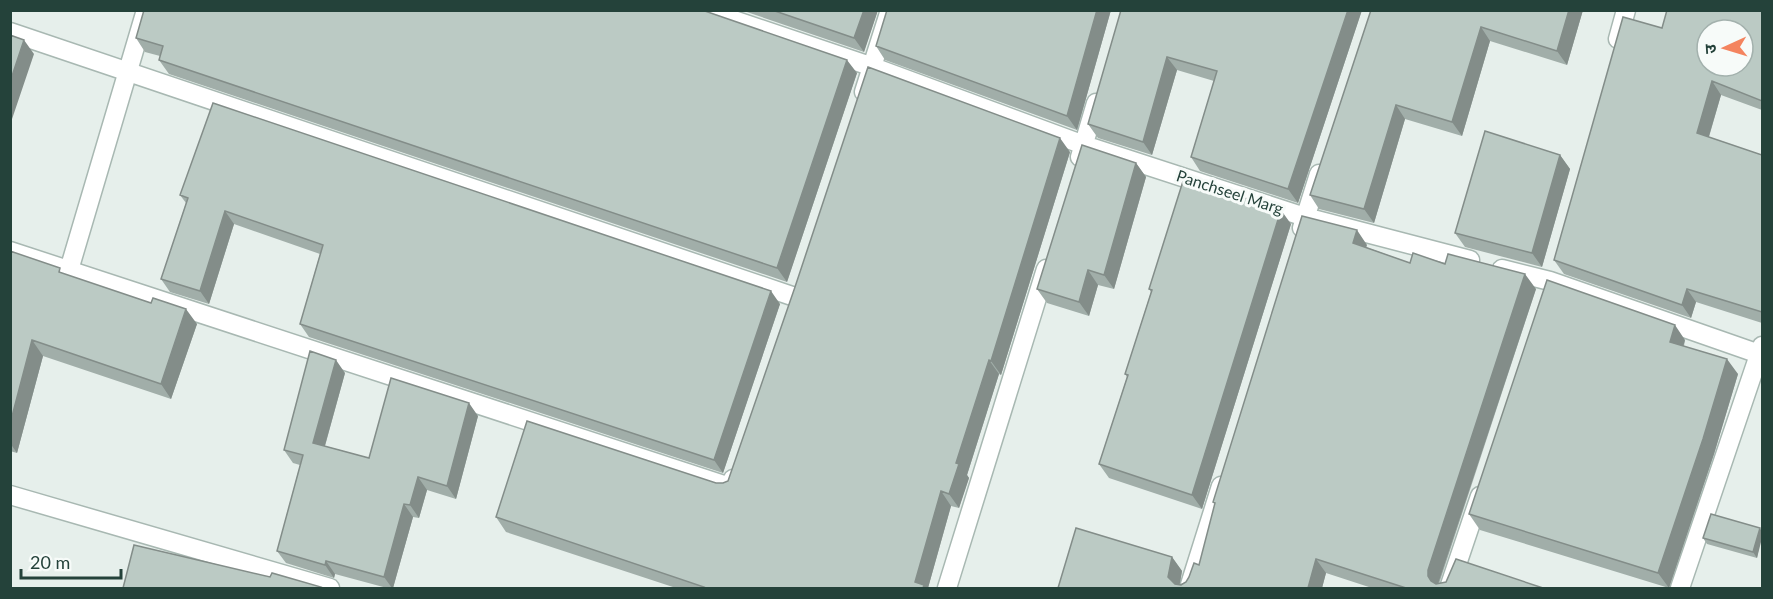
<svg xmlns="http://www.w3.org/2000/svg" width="1773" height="599" viewBox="0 0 1773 599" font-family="Lato,'Noto Sans Devanagari',sans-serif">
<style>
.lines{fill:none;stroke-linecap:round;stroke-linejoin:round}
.minor-casing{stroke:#a8b8b2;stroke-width:21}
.minor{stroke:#fff;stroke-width:18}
.wall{fill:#a1aea9}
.shaded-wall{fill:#838d89}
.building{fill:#bbcac4;stroke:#838d89;stroke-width:1.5;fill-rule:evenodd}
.labels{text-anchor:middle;stroke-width:6;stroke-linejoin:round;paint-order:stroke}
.street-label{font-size:16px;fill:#24423a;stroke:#f7fbf9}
</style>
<rect width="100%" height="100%" fill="#e6efeb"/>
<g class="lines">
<defs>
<path id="minor" d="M704,10L873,67L1084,145L1305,217L1470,260
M10,32L795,297
M1618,39L1626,10
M864,92L890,10
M1080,157L1096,103
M1302,228L1319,174
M10,251L730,487L733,479
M1502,269L1550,281L1762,355
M69,270L146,10
M10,495L330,588
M947,588L1046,269
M1189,588L1221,486
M1449,588L1480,496
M1680,588L1762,346"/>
</defs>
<use href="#minor" class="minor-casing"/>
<use href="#minor" class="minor"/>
</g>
<path class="wall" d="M741,10H878L864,52Z
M1111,10L1077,130L885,60L876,46Z
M1121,10H1362L1298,203L1200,171L1191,157L1214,81L1177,70L1152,155L1098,138L1088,124Z
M1371,10H1583L1567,65L1490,41L1462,136L1405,119L1374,223L1319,209L1310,195Z
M1762,10V110L1721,95L1709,137L1762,155V323L1696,302L1691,318L1564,274L1554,260L1662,28Z
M136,38L857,73L787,282L169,74L159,60L160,56L145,52Z
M1070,152L1001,375L999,374L967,475L969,478L959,508L951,506L928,588H676L506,532L496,517L716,483H723L728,481L795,287Z
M1560,155L1570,169L1542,267L1465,247L1455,233Z
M1136,163L1146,177L1114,289L1098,285L1089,316L1047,303L1037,289Z
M180,195L780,304L723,473L309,337L300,324L320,254L234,224L209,304L170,292L161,279L186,203Z
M1291,224L1202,509L1109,478L1099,464L1127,377L1125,374L1151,292L1149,289Z
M1367,245L1366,247L1410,263L1445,264L1536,289L1439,584L1543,588H1372L1326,573L1322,588H1058L1172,557L1182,571L1180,584L1186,582L1199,565L1215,504L1213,502Z
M10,251L64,274L197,324L171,399L43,356L17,453L10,451Z
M1685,340L1684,346L1738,374L1714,454L1669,588L1480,530L1469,514Z
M345,373L325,446L369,458L478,416L456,499L427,490L419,518L413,517L393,588H387L335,574L334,578L286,563L277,551L300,465L293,463L284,450Z
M1762,532L1757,558L1707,544L1703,538Z"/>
<path class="shaded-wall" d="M864,10H878L864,52L854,38Z
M1097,10H1111L1077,130L1067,116Z
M1348,10H1362L1298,203L1288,189Z
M1569,10H1583L1567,65L1557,51Z
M1481,27L1490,41L1462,136L1452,122Z
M24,40L34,54L10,125V82Z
M1167,57L1177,70L1152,155L1143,142Z
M847,60L857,73L787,282L777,268Z
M1712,81L1721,95L1706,146L1697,133Z
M1396,105L1405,119L1374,223L1364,209Z
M1060,138L1070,152L1001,375L991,361Z
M1560,155L1570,169L1542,267L1532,253Z
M1136,163L1146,177L1114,289L1104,275Z
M1281,210L1291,224L1202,509L1192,495Z
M225,211L234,224L209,304L200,291Z
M1357,230L1367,245L1363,257L1353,243Z
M1088,270L1098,285L1089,316L1079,302Z
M1525,274L1536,289L1438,584V588L1431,581L1428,576V570Z
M1687,289L1696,302L1691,318L1682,305Z
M771,291L780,304L723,473L714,460Z
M186,309L197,324L171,399L161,384Z
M1675,325L1685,340L1680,357L1670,342Z
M32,340L43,356L17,453L10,443V424Z
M1727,359L1738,374L1714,454L1669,588L1658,573Z
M336,360L345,373L322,456L313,443Z
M989,360L999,374L967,475L969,478L959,508L949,494L956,463Z
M469,403L478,416L456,499L447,486Z
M418,477L427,490L419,518L410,505Z
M941,491L951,506L928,588H920L915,582Z
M404,504L413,517L393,588H392L384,577Z
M1760,528L1762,532V538L1757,558L1753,552Z
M1172,557L1182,571L1179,588L1168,577Z
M1316,559L1326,573L1322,588H1308Z
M326,561L335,574L334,578L325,565Z"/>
<path class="building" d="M144,10H702L847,60L777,268L159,60L163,46L136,38Z
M772,10H864L854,38Z
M887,10H1097L1067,116L876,46Z
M1121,10H1348L1288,189L1191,157L1217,71L1167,57L1143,142L1088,124Z
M1371,10H1569L1557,51L1481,27L1452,122L1396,105L1364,209L1310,195Z
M1667,10H1762V101L1712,81L1697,133L1762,155V312L1687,289L1682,305L1554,260L1623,17L1662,28ZM1707,30H1743V66H1707Z
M10,35L24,40L10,82Z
M868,67L1060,138L991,361L989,360L956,463L959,464L949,494L941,491L915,582L924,585L923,588H703L704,587L496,517L527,421L716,483H723L728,481L795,287Z
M213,103L771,291L714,460L300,324L323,245L225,211L200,291L161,279L188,198L180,195Z
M1485,131L1560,155L1532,253L1455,233Z
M1082,145L1136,163L1104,275L1088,270L1079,302L1037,289Z
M1184,178L1281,210L1192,495L1099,464L1128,375L1125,374L1152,290L1149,289Z
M1302,216L1357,230L1353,243L1410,263L1413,253L1445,264L1448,254L1525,274L1428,570V576L1431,581L1436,584L1446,582L1456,559L1543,588H1406L1316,559L1308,588H1058L1076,528L1172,557L1168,577L1175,584L1181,585L1186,582L1189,577L1194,563L1199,565L1215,503L1213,502Z
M10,251L60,268L59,272L151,303L153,298L186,309L161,384L32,340L10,424Z
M1547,280L1675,325L1670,342L1727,359L1703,439L1658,573L1469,514Z
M310,351L336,360L313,443L369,458L391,378L469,403L447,486L418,477L410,505L404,504L384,577L326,561L325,565L277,551L303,455L284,450Z
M1711,514L1760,528L1753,552L1703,538Z
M134,545L270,577L272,573L321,587L320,588H123Z"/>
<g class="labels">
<g class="street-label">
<text transform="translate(1230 192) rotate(18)" y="6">Panchseel Marg</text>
</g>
</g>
<rect width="1773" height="599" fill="none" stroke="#24423a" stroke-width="24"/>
<g transform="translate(1725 48) rotate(266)"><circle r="28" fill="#f7fbf9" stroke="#a3b1ad" stroke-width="1.5"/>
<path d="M0-4.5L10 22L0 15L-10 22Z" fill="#f4845f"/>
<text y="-9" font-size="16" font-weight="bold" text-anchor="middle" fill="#24423a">उ</text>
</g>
<path d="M21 569v9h100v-9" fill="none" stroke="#24423a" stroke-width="3"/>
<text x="30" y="569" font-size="18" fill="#24423a" stroke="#f7fbf9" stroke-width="4.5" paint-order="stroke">20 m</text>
</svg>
